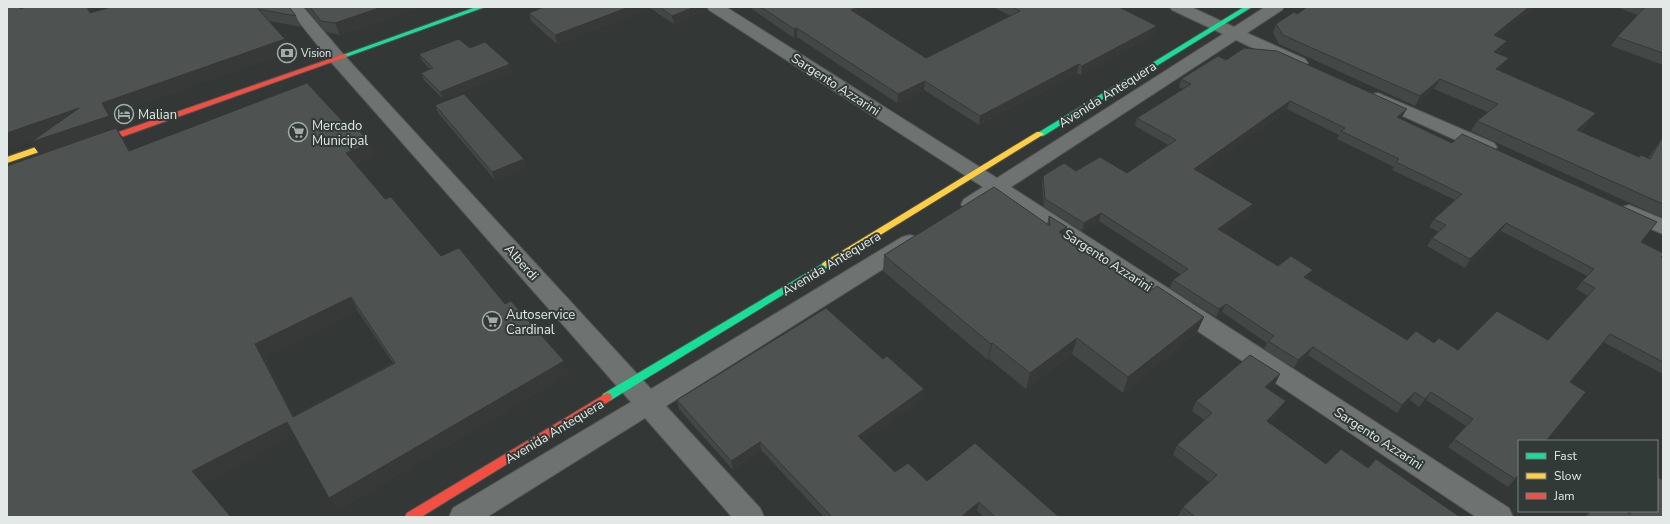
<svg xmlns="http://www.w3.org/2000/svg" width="1670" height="524" viewBox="0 0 1670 524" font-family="'Nunito Sans',sans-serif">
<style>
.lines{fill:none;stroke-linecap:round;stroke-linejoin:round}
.street-casing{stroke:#505452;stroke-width:2}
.fast-casing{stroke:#505452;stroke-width:2}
.slow-casing{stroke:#505452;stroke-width:2}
.jam-casing{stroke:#505452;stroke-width:2}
.street{fill:#6e7270;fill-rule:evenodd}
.fast{fill:#16e098;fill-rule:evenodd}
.slow{fill:#ffcf43;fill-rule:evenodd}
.jam{fill:#f24e42;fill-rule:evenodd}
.wall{fill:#434745;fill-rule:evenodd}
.shaded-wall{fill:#373938}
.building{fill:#4e5250;stroke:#373938;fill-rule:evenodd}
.labels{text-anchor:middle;stroke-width:4;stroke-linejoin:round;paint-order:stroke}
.far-poi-label{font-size:11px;fill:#e3e9e7;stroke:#313a36;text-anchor:start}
.street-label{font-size:13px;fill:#e3e9e7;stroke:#313a36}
.poi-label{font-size:13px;fill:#e3e9e7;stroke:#313a36;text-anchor:start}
</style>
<rect width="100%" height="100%" fill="#333836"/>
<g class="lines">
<defs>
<path id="street" d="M287,7H303L343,54L651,389L902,237L910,235L918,237L921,242L918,247L666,406L760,508L764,517H732L645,418L487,517H449L453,508L631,402L331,62Z
M707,7H726L997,178L1223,34L1172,10L1170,7H1191L1234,27L1265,7H1284L1282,10L1247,33L1305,59L1308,63L1305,67L1299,68L1293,67L1236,40L1011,187L1509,508L1513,517H1476L997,197C986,204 977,213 964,209L961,204L964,199L983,187L709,10Z
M1378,93L1494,143L1497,147L1494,151L1487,153L1480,151L1372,102L1369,98L1372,94Z
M1629,205L1663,219V234L1622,217L1619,212L1622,207Z"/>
<path id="fast" d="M476,7H485L346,57L344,58L340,56Z
M1244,7H1252L1043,136H1040L1036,134Z
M827,261L830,262L832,264L830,266L611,400L607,401L603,400L602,397L603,394Z"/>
<path id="slow" d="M1037,132H1040L1044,134L830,266H824L822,264L824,262Z
M62,138H68L69,140L68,142L7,163V157Z"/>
<path id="jam" d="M344,54L348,56L346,57L96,146H90L89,144L90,142Z
M607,393L611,394L612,397L611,400L421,517H405L407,513Z"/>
</defs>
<use href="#street" class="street-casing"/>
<use href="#fast" class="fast-casing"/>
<use href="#slow" class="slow-casing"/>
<use href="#jam" class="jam-casing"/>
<use href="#street" class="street"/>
<use href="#fast" class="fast"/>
<use href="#slow" class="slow"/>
<use href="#jam" class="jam"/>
</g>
<path class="wall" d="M7,7L23,8L26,7H88L91,13L289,7L296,16L301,27L269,21L285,39L290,51L111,115L118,128L40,155L31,142L37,138L7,149Z
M305,7H419L340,35L326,32Z
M544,7H707V10L674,24L650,8L557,44L531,21L529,13Z
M749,7H877L859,15L926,58L1011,16L993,7H1119L1155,34L1081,75L1077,73L979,125L924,90L897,103L797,37L794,38Z
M1616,7H1663V65L1611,46L1617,37L1638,15Z
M1297,14L1498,37L1507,41L1502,50L1498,54L1503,67L1499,71L1589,123L1580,132L1639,157L1648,158L1662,138H1663V214L1661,217L1471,131L1477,121L1488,112L1434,89L1415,106L1279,44L1273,33L1276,24Z
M470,48L512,71L443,99L424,80L421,73L430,69L422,61L419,54Z
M1226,60L1402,117L1400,119L1641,242L1663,257V374L1603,342L1570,382L1515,479L1508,487L1448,447L1466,426L1426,400L1419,407L1410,400L1397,413L1308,355L1294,368L1264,349L1267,343L1222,312L1216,317L1170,288L1173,280L1180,274L1099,221L1082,231L1044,207L1042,184L1043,176L1076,171L1127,173L1168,145L1135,126L1137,118L1183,89L1179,87L1181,79ZM1287,109L1339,135L1337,139L1394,167L1392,170L1455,200L1434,219L1429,227L1439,232L1432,238L1427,246L1465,268L1501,231L1587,276L1576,289L1588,296L1548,340L1458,350L1434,343L1407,340L1308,279L1309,278L1278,266L1223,232L1249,213L1253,204L1199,172Z
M435,105L524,159L526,166L495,180L438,113Z
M345,124L370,143L375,155L355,164L385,199L441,256L505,304L568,374L338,510L294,435L203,483L7,517L116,128L125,141L130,151ZM357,310L393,363L294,416L264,357Z
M1049,216L1067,227L1065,237L1147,293L1204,317L1197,332L1123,393L1072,354L1026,389L989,359L988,360L883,271L884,255L1047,224Z
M883,359L924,389L923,398L863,441L895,472L1059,517H984L977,511L970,517H824L761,450L733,470L679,409L677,400Z
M1280,374L1275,384L1269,389L1280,411L1269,423L1326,464L1368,468L1460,517H1179L1178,516L1183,507L1209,482L1173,455L1177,445L1204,420L1192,411L1196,401Z
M1589,511H1626L1628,512L1629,511H1657L1663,517H1584Z"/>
<path class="shaded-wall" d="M87,7H88L97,25L90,13Z
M382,7H419L340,35L335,23Z
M629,7H650V8L557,44L555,35Z
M694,7H707V10L674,24L672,16Z
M859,7H877L851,19V10Z
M1529,7H1536L1488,45L1494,35Z
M1157,26L1155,34L1081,75L1082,66Z
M797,28V37L794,38V29Z
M285,39L290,51L111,115L118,128L40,155L31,142L102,103Z
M1507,41L1502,50L1488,62L1494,52Z
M1509,58L1503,67L1490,79L1496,69Z
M510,64L512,71L443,99L440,92Z
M1079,64L1077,73L979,125L980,116Z
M1440,79L1434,89L1415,106L1420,96Z
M925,81L924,90L897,103L898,94Z
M1290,101L1287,109L1191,178L1194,169Z
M79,108L87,120L7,149V133Z
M1407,109L1402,117L1393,125L1397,117Z
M1596,113L1589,123L1570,140L1577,130Z
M116,128L125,141L138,164L129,151Z
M370,143L375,155L352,165L346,153Z
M524,159L526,166L495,180L492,172Z
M1253,204L1249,213L1215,238L1218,229Z
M1101,213L1099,221L1082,231L1084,223Z
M1506,223L1501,231L1465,268L1470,259Z
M1067,227L1063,243L1059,232Z
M1313,270L1309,278L1300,285L1304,277Z
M351,297L357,310L264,357L301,429L293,417L255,344Z
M1226,304L1222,312L1216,317L1219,309Z
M1204,317L1197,332L1123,393L1128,377Z
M1077,338L1072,354L1026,389L1030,373Z
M992,343L989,359L988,360L991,344Z
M1313,347L1308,355L1294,368L1298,360Z
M564,361L568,374L338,510L329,498Z
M1280,374L1275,384L1260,397L1265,387Z
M924,389L923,398L858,445V436Z
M1415,392L1410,400L1397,413L1402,405Z
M1431,392L1426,400L1419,407L1425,399Z
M1286,401L1280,411L1261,431L1267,421Z
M287,422L296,434L203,483L231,517L192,471Z
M760,442L761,450L733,470L731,461Z
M979,502L977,511L970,517H961Z"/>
<path class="building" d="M7,7H19L20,9L26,7H87L90,13L111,7H289L296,16L258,9L285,39L102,103L109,116L31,142L79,108L7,133Z
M310,7H382L335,23L321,21Z
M544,7H629L555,35L529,13Z
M660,7H694L672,16Z
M761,7H859L851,10L926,58L1020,11L1012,7H1119L1157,26L1082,66L1079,64L980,116L925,81L898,94L797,28L794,29Z
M1307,7H1529L1494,35L1507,41L1494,52L1509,58L1496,69L1596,113L1577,130L1639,157L1641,155L1650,159L1662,138H1663V204L1477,121L1498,104L1440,79L1420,96L1283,35L1276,24L1294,12L1297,14Z
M1645,7H1663V53L1617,37Z
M459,39L470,48L485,42L510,64L440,92L421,73L433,68L419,54Z
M1244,48L1277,51L1407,109L1397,117L1452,143L1462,134L1657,222L1641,242L1663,253V255L1661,257H1663V362L1610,334L1570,382L1586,392L1546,441H1519V474L1515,479L1454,439L1473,419L1431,392L1425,399L1415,392L1402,405L1313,347L1298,360L1268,341L1274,336L1226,304L1219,309L1173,280L1188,269L1101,213L1084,223L1045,199L1043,176L1064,163L1076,171L1100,157L1127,173L1176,140L1137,118L1191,84L1181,79L1218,56L1226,60ZM1290,101L1345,128L1341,131L1399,159L1396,162L1462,194L1434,219L1446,225L1432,238L1470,259L1506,223L1594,269L1582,281L1595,288L1548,340L1497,311L1458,350L1439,338L1434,343L1416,331L1407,340L1304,277L1313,270L1291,256L1278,266L1218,229L1253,204L1194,169Z
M307,83L345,124L350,121L370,143L346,153L385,199L391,197L441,256L459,248L505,304L511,301L564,361L329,498L287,422L192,471L231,517H7V166L116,128L129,151ZM351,297L395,363L293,417L255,344Z
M464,94L524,159L492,172L435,105Z
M994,187L1050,226L1049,216L1067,227L1059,232L1147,293L1157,286L1204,317L1128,377L1077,338L1030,373L992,343L991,344L884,255Z
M826,308L883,359L887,356L924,389L858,436L895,472L908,463L927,481L975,443L1059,517H995L979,502L961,517H832L760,442L731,461L677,400Z
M1250,355L1280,374L1265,387L1286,401L1267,421L1326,464L1341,449L1368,468L1376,459L1460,517H1195L1183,507L1217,475L1177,445L1212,413L1196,401Z
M1658,477L1663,480V517H1586L1591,511H1626L1630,514L1632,511H1657V478Z"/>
<defs>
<symbol id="bank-ring" viewBox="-11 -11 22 22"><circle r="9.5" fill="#313a36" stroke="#a5aba9" stroke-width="1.5"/><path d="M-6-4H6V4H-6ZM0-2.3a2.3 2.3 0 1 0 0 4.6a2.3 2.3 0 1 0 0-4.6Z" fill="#a5aba9"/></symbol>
<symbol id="hotel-ring" viewBox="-11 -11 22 22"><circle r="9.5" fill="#313a36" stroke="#a5aba9" stroke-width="1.5"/><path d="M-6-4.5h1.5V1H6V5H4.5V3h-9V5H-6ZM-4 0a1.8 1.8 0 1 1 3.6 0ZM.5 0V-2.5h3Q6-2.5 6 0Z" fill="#a5aba9"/></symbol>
<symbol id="supermarket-ring" viewBox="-11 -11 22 22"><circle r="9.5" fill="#313a36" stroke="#a5aba9" stroke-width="1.5"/><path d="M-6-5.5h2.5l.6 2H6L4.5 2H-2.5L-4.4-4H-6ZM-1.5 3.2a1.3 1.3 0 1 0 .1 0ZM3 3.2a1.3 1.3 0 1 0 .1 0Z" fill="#a5aba9"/></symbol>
</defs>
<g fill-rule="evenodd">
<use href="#bank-ring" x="276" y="42" width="22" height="22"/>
<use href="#hotel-ring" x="113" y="103" width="22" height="22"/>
<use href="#supermarket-ring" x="287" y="121" width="22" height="22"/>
<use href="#supermarket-ring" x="481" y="310" width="22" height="22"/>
</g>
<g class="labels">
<g class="far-poi-label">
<text x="301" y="57">Vision</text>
</g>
<g class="street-label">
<text transform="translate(836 84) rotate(33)" y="5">Sargento Azzarini</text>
<text transform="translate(1107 94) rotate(-32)" y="5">Avenida Antequera</text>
<text transform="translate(1108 260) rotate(33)" y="5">Sargento Azzarini</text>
<text transform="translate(522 262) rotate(48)" y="5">Alberdi</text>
<text transform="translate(831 263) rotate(-31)" y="5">Avenida Antequera</text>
<text transform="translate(554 431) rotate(-31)" y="5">Avenida Antequera</text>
<text transform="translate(1379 438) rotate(33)" y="5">Sargento Azzarini</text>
</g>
<g class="poi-label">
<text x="138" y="119">Malian</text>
<text x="312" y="130">Mercado<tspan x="312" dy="15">Municipal</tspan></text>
<text x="506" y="319">Autoservice<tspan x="506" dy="15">Cardinal</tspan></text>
</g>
</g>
<rect width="1670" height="524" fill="none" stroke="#e3e9e7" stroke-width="16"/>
<rect x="1518" y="440" width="140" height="72" fill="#313a36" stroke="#78807d"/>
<rect x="1526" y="453" width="20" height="6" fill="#16e098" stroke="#78807d"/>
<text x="1554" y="460" font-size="12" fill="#e3e9e7">Fast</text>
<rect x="1526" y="473" width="20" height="6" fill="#ffcf43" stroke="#78807d"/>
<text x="1554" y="480" font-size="12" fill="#e3e9e7">Slow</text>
<rect x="1526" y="493" width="20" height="6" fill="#f24e42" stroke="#78807d"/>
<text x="1554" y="500" font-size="12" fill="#e3e9e7">Jam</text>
</svg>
